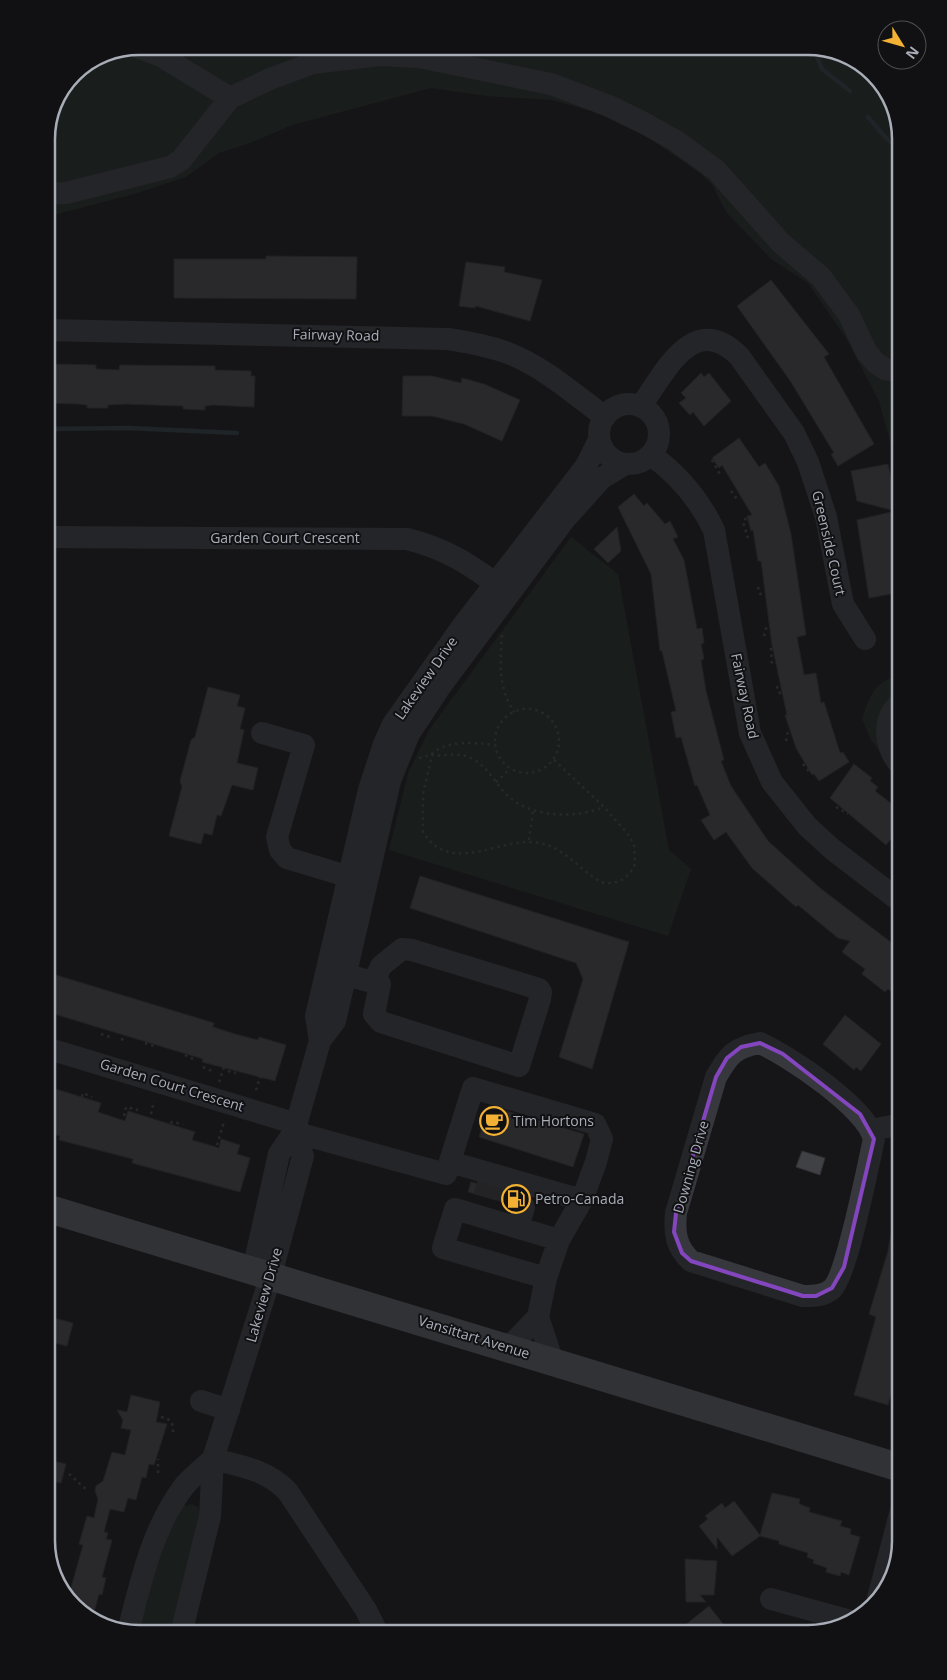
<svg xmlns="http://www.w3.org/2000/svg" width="947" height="1680" viewBox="0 0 947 1680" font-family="'Open Sans',sans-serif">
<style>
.green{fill:#1e261f}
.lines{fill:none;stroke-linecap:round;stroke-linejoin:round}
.stream{stroke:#2c353c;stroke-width:4.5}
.building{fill:#404145;stroke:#303034}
.minor-tunnel{stroke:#333438;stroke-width:22;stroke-dasharray:22 11;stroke-linecap:butt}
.path{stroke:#3d3f44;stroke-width:2.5;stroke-dasharray:2.5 4;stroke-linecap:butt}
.minor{stroke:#37383d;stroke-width:22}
.major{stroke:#53555c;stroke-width:28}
.marked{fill:none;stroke:#8446be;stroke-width:4;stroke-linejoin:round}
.labels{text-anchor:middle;stroke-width:4;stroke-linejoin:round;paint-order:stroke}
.street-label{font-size:14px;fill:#a8adb8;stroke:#111113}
.poi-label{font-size:14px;fill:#a8adb8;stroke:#111113;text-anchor:start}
.rim{fill:none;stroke:#a8adb8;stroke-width:2.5}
</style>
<rect width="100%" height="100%" fill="#161618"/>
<path class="green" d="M139,46H815L860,62L894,103L901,139V481L879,401L846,338L808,283L771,259L726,212L713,186L700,173L639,131L611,116L551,100L487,96L431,88L292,125L253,142L219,153L186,177L134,194L46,217V133L74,73L104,53Z
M571,537L618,574L669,850L691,869L668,936L389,850L408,773L429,730Z
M901,673V772L872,742L862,719C871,692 874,684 901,673Z
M192,1504L198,1507L201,1515L171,1634H137L154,1561L183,1506Z"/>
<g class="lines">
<path class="stream" d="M813,46L822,69L850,91
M868,117L886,138L901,150
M46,429L128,428L237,433"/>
</g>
<path class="building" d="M266,256L357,257L356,299L174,298V259H266Z
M466,262L505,267L504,272L542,280L530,321L476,306L475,308L459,306Z
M771,280L829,354L824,357L874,444L838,466L831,454L834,453L791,382L737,306Z
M52,364L96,365V369L119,370L120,365L215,366V370L251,371V376H255L254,407L213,405L205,406V410L183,409V406L125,404L108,405V408H87V405L78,404L46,403V371H52Z
M701,373L704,377L709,373L731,401L704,426L693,412L690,415L679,403L686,398L681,393Z
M403,376H432L461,383L462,378L484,384L520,400L502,441L464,424L432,416H402Z
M739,438L759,467L765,463L779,486L791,534L806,635L797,637L804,675L816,673L821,703L824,702L840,753L843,752L849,762L819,781L814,774L812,775L796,748L785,715H787L772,645L761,561H758L753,530L751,531L747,516L752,515L722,465L719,468L712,458Z
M888,464L901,528V592L869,598L857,520L895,511L857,501L851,471Z
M634,494L644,506L647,503L665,524L670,521L678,537L673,539L684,560L697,629L702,628L704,643L701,644L704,659L701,660L706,691L724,760L721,761L731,786L768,841L820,888L901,950V998L888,989L885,992L862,974L865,969L842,952L850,941L838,938L798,905L796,907L752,868L726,832L714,840L701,820L710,815L697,785L695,786L681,737L676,738L671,712L676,711L662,651H660L651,574L618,507Z
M617,527L621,551L608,563L594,549Z
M208,687L240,695L237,706L245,708L240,729L244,730L237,763L258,768L253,790L232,785L221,816L217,815L212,835L204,833L201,844L169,836L182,787L180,781L191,740L195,737Z
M854,764L872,778L870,781L878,787L875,791L901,811V826L886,845L830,798Z
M420,876L629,942L592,1069L559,1057L583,979L576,963L410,908Z
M46,972L214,1023L213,1027L235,1034L258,1040L259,1037L286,1045L275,1081L202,1062L203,1059L51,1013L46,1010Z
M845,1015L881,1044L861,1071L856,1067L854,1070L823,1044Z
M46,1086L101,1103L98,1112L125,1121L128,1111L195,1132L192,1140L219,1148L221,1139L240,1145L237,1154L250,1158L240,1192L132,1163L133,1159L59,1140L60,1136L46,1132Z
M489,1106L584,1134L573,1167L479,1137Z
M802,1151L825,1158L820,1175L796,1167Z
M471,1182L519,1195L511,1204L468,1192Z
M895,1210H901V1358L888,1405L854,1395L876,1317L869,1314L888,1251Z
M46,1316L73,1323L67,1346L46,1341Z
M131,1395L160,1402L156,1422L167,1424L154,1465L149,1464L146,1478L142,1477L136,1500L128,1498L124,1512L110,1509L104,1532L108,1533L106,1539L112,1540L102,1577L106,1578L102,1595L99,1594L92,1620L87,1618L69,1595L83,1545L79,1544L87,1516L94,1518L98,1499L95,1491L96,1486L103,1481L112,1452L125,1455L131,1430L121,1428L123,1420L117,1410L127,1412Z
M53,1461L66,1464L61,1483L49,1480Z
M772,1493L800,1499L799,1504L810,1508L809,1512L842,1521L840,1526L851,1529L850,1534L860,1537L849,1575L841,1572L840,1576L826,1572L827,1568L813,1563L814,1560L807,1557L808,1553L779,1544V1541L760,1536L732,1556L717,1537V1549L699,1526L708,1519L705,1516L722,1503L725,1508L734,1501L760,1535Z
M685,1559L717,1561L714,1595H700L706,1602H686Z
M709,1606L731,1634H674Z"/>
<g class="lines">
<path class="minor-tunnel" d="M484,1197L488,1183
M505,1202L509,1188"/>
<path class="path" d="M712,460L721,476
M731,491L737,499L740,498
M746,518L743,522L748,538
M758,587L760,594L765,593
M502,635C500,663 498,687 514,712
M764,636L767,625
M771,648L772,666
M777,686L778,691L782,695
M495 741a32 32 0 1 1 64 0a32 32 0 1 1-64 0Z
M786,741L788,731
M419,758C429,757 434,751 443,747C460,741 477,743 494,745
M554,760L604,807L627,833L634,844L635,864C628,879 617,886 601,882C581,871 566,850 544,844C506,832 452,879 423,832V794L432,755C446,757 459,751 473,759C488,767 495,783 507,795C530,818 575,819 604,807
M803,764L810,773
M496,782L510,769
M836,807L848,814
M529,840L533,811
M101,1034L110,1037
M121,1039L127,1041
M145,1043L154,1046
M185,1055L193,1059
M203,1067L214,1072
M228,1071L236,1073
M219,1082L224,1067
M256,1090L260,1077L263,1078
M80,1103L83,1093L92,1097
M151,1114L154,1101
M124,1116L126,1107L138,1110
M167,1129L172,1122L183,1124
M217,1145L224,1122
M161,1417C171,1419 173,1422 173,1432
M158,1473V1459
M69,1474L88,1491"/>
<path class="minor" d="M137,47L161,56L230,98
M46,194L66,193L170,167L181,160L230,98L270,79L313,63L380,55L419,57L551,84L609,106L644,123L676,141L716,170L781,243L821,277L849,315L867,353L876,363L885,369L901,372
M46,330L448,339C468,342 489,346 508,353C544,367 574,394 605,417
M599 434a30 30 0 1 1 60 0a30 30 0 1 1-60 0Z
M641,406C665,372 693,311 739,356L794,433L808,462L826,517L843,604L865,639
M651,455C679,475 699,499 714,530L750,733L772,782L807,826L832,849L901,902
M46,537L407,539C448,549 472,566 506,591
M262,733L304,745L277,837L280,850L287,858L363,881
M901,766C885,748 880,720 901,702
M331,971L380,984L374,1014L381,1022L519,1066L540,999L541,992L539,989L412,950L402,949L381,966L374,982
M320,1041L316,1016L369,790L384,744L393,724L461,628L586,466L599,440
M760,1043C789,1056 867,1108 874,1139C868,1165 847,1275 832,1289C824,1296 813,1296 803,1296L691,1261C676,1247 674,1233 676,1213L716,1077C729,1055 733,1048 760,1043Z
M46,1048L297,1124
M872,1130L901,1124
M294,1132L446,1174L473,1088L595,1124L602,1139L596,1162L582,1200L559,1240L546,1278L538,1317
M450,1162L582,1200
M518,1228L524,1207
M253,1270L279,1154L294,1132L320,1041L335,1021L390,781L409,734L440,687L565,519L602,478L625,464
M546,1278L443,1248L455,1209L559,1240
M508,1348L538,1317L553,1362
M201,1401L229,1410
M213,1459C241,1466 268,1470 288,1492L366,1610L378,1634
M878,1598L901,1510
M771,1599L851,1621
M128,1632C141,1581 152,1528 185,1485C193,1476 204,1467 213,1459
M181,1634L210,1516L213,1459L271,1275L303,1156L294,1132"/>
<path class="major" d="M46,1208L901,1468"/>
</g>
<path d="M0 0H947V1680H0ZM760,1043L783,1054L860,1114L874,1139L844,1267L832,1288L816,1296H803L691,1261L682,1253L674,1232L676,1213L716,1077L727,1058L741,1047Z" fill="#161618" fill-opacity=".55" fill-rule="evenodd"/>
<path class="marked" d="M760,1043L783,1054L860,1114L874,1139L844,1267L832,1288L816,1296H803L691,1261L682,1253L674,1232L676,1213L716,1077L727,1058L741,1047Z"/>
<defs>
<symbol id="cafe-ring" viewBox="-11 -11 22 22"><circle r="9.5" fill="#111113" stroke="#f2b134" stroke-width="1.5"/><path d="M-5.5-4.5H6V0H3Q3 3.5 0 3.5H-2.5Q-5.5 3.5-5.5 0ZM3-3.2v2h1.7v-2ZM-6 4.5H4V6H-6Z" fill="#f2b134"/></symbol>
<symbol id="fuel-ring" viewBox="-11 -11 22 22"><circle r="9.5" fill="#111113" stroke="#f2b134" stroke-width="1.5"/><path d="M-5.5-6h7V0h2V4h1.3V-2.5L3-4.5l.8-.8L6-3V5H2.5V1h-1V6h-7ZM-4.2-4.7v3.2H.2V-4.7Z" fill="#f2b134"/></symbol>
</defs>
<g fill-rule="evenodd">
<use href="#cafe-ring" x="478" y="1105" width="32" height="32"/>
<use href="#fuel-ring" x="500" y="1183" width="32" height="32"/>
</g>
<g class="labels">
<g class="street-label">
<text transform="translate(336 335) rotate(1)" y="5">Fairway Road</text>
<text x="285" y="543">Garden Court Crescent</text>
<text transform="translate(829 543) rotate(77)" y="5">Greenside Court</text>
<text transform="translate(426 678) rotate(-55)" y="5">Lakeview Drive</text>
<text transform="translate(745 696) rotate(78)" y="5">Fairway Road</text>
<text transform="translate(172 1085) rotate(17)" y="5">Garden Court Crescent</text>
<text transform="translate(691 1167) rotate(-74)" y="5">Downing Drive</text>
<text transform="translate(264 1295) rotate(-74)" y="5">Lakeview Drive</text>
<text transform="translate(474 1337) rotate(17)" y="5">Vansittart Avenue</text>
</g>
<g class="poi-label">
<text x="513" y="1126">Tim Hortons</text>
<text x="535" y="1204">Petro-Canada</text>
</g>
</g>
<path d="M0 0H947V1680H0ZM139 55H808A84 84 0 0 1 892 139V1541A84 84 0 0 1 808 1625H139A84 84 0 0 1 55 1541V139A84 84 0 0 1 139 55Z" fill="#111113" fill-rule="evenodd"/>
<path class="rim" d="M139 55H808A84 84 0 0 1 892 139V1541A84 84 0 0 1 808 1625H139A84 84 0 0 1 55 1541V139A84 84 0 0 1 139 55Z"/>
<g transform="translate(902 45) rotate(127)"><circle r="24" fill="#111113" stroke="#4d4f55"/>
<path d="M0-4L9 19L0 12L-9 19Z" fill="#f2b134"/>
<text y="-8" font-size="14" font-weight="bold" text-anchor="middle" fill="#a8adb8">N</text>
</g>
</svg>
